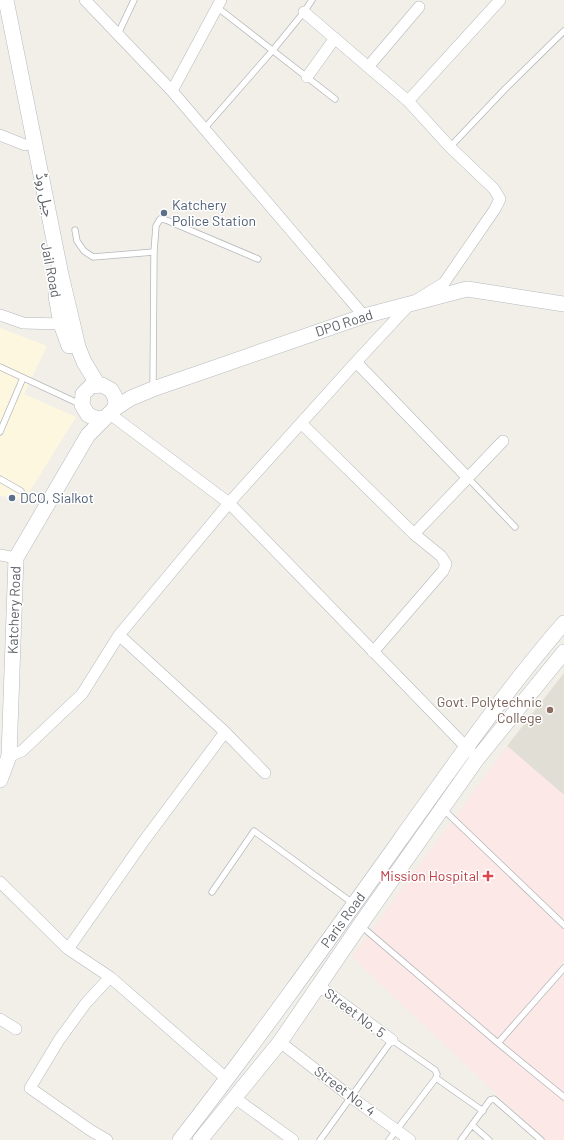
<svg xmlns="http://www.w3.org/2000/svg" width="564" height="1140" viewBox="0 0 564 1140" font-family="Barlow,'Noto Sans Arabic',sans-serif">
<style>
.commercial{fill:#fef7e0}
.education{fill:#e1ded6}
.medical{fill:#fce8e6}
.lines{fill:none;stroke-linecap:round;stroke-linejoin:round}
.service-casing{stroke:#b5b8bc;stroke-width:7}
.minor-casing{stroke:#b5b8bc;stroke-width:12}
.secondary-casing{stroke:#b6babf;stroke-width:16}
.service{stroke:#fff;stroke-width:5.5}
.minor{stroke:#fff;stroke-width:11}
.secondary{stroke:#fff;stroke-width:15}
.service-dot{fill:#5c6f8a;stroke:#fff;stroke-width:1.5}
.education-dot{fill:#8d6e63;stroke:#fff;stroke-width:1.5}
.health-dot{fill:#e0444e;stroke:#fff;stroke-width:1.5}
.labels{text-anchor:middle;stroke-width:3;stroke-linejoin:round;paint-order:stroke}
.street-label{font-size:14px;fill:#5f6368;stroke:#fff}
.service-label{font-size:14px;fill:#4e5e75;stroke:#fff;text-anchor:start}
.education-label{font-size:14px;fill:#785e54;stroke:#fff;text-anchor:end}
.health-label{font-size:14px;fill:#be3a42;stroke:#fff;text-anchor:end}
</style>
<rect width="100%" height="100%" fill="#f1efe8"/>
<path class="commercial" d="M0,328L47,346L24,394L76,417L25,499L0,496Z"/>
<path class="education" d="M564,673V795L507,746Z"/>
<path class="medical" d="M507,746L564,795V1140H545L352,957Z"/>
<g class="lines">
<defs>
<path id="service" d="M218,8L335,99
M118,34L134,0
M204,129L273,50L304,12L312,0
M450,147L505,89L564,31
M75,230L77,241L84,251L93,257L154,252
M0,367L82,405
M153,387L154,252L156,226L160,219L166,220L258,259
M0,432L23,378
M468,478L515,527
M0,479L21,491
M443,809L564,925
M212,892L254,831L354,904
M360,925L498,1043L564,1097
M498,1043L564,968
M436,1078L483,1111
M472,1125L489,1140
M320,1140L392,1040L435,1070L437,1074L436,1078L389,1140
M461,1140L490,1100L494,1099L541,1140"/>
<path id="minor" d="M85,0L172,91L364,316
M368,67L419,7
M307,77L335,38
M172,91L221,0
M408,101L500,0
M0,135L25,145
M0,315L23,323L61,324
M356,362L468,478
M110,414L229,503L471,752
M301,423L414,534L441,556L446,564L443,571L373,652
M414,534L503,441
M0,555L16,558
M119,635L225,732L265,773
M9,756L22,751L82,694L119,635L229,503L356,362L410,304L444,283L495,209L500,199L494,189L450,147L408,101L304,12
M0,882L68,949L110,977L227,1079
M68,949L143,842L225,732
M319,986L392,1040
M0,1019L16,1029
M280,1042L351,1097L410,1140
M235,1098L293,1140
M107,1140L90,1130L30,1088L59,1040L86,1003L110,977"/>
<path id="secondary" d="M6,0L61,275L72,321L78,347L84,362L98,385
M56,296L61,324L69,346
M114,409L131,398L153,389L364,316L467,289L564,304
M0,780L9,756L16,558L88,435L114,409L116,403L115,397L111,390L102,385L91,386L83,394L82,405L88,415L98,419L105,418
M180,1140C256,1042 328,941 400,840C453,766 505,691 564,623
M200,1140L280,1042L360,925L477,759L564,652"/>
</defs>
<use href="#service" class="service-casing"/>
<use href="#minor" class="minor-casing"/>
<use href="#secondary" class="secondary-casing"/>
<use href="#service" class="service"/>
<use href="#minor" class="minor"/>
<use href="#secondary" class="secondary"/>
</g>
<g class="service-dot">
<circle cx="164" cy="213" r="4"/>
<circle cx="12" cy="498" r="4"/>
</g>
<circle class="education-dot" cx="550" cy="710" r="4"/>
<path class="health-dot" d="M486 870h4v4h4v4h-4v4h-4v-4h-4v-4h4z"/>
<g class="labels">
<g class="street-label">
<text transform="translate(45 195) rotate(79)" y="5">جیل روڈ</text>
<text transform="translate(51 270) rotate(79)" y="5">Jail Road</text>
<text transform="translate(344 323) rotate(-18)" y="5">DPO Road</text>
<text transform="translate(14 610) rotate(-88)" y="5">Katchery Road</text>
<text transform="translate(343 920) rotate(-54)" y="5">Paris Road</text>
<text transform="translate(355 1013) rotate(37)" y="5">Street No. 5</text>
<text transform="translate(345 1091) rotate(37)" y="5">Street No. 4</text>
</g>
<g class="service-label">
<text x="172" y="210">Katchery<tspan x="172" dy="16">Police Station</tspan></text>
<text x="20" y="503">DCO, Sialkot</text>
</g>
<g class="education-label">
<text x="542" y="707">Govt. Polytechnic<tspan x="542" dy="16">College</tspan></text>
</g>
<g class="health-label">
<text x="479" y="881">Mission Hospital</text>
</g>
</g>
</svg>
